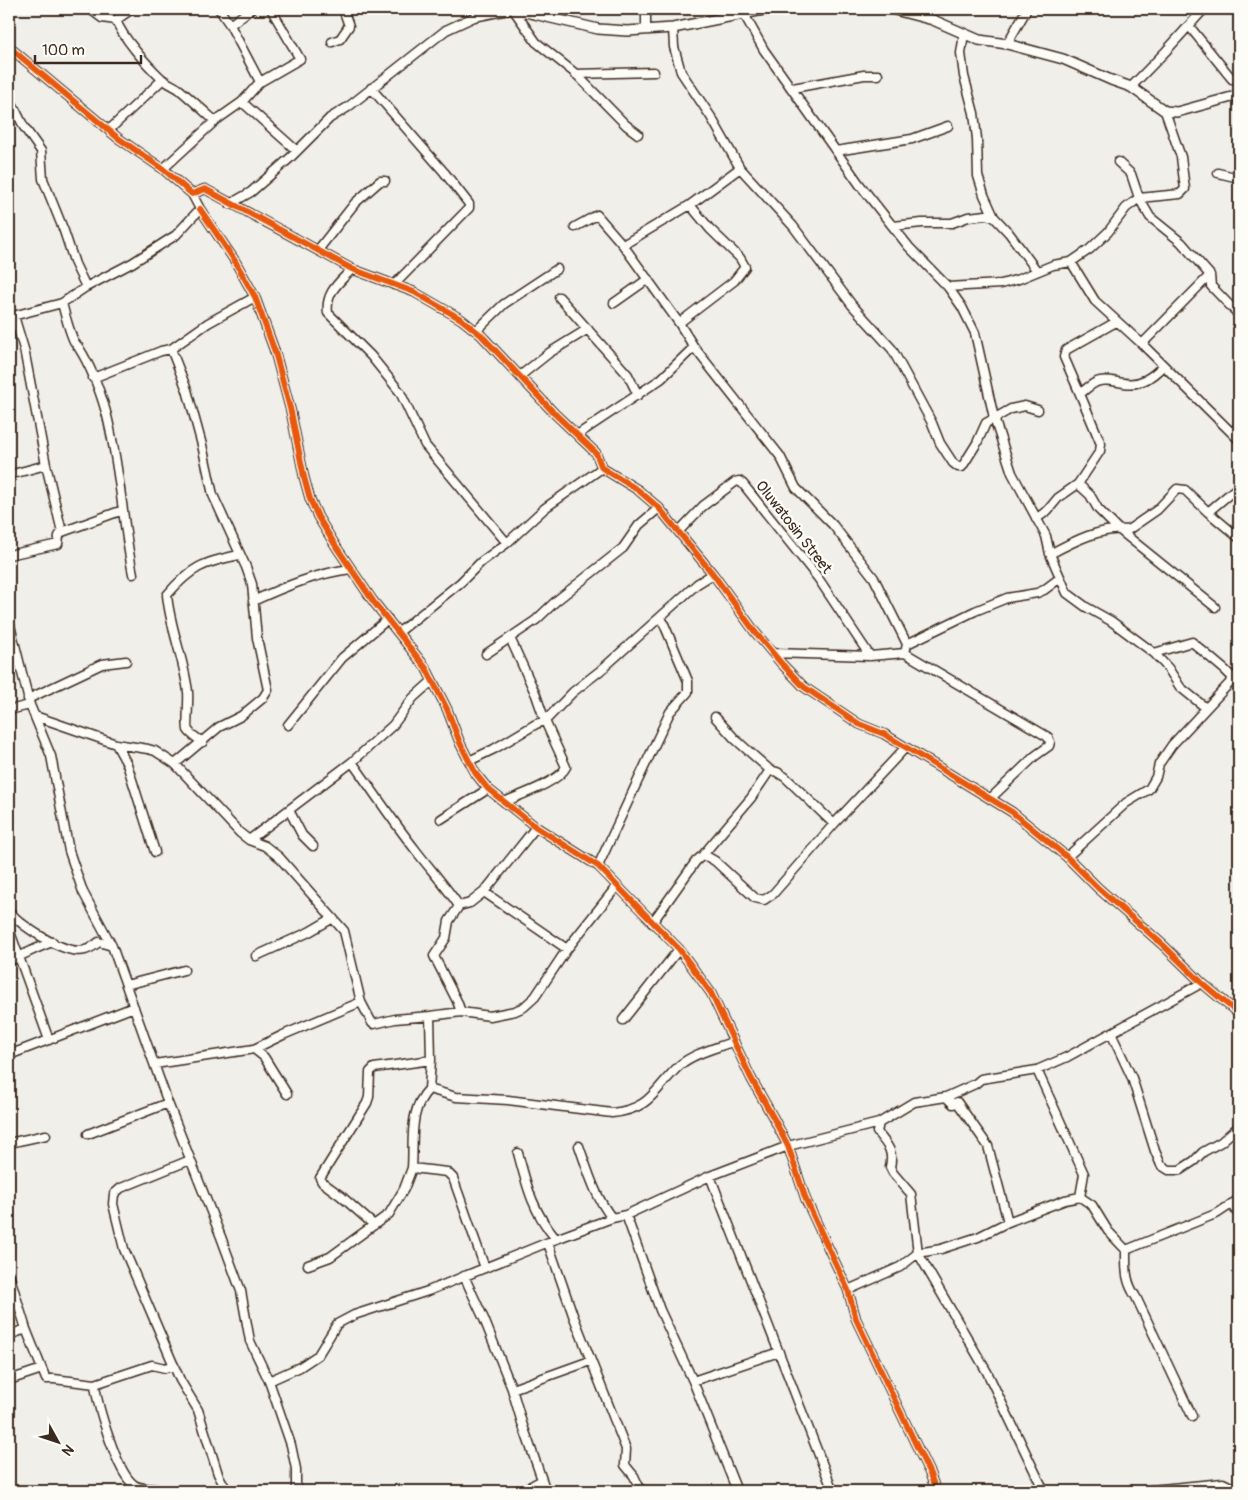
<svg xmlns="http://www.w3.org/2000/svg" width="1248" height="1500" viewBox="0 0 1248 1500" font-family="Pangolin,sans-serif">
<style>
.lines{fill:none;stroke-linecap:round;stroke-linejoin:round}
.minor-casing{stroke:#3b2a1e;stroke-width:11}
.tertiary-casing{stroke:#3b2a1e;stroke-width:12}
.minor{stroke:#fdfcf7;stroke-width:8}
.tertiary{stroke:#fdfcf7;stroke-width:9}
.cycleway-casing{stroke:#fdfcf7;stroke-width:9}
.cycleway{stroke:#e8590c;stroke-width:6}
.labels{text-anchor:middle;stroke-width:5;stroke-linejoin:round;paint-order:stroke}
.street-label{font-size:15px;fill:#3b2a1e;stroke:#fdfcf7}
</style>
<rect width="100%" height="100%" fill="#f1efea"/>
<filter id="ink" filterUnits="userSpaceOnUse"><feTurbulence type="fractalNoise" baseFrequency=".02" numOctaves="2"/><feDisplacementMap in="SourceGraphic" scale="10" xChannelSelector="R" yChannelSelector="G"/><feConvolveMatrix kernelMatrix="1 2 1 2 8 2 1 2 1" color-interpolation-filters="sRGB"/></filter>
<g filter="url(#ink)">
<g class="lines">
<defs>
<path id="minor" d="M90,9L102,18L116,20L132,9
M646,9V29
M744,14L764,50L860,185L909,247L948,287L962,307L975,333L994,418L1012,473L1046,536L1050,554L1067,593L1086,607L1111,621L1154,653L1168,668L1180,687L1206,708
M116,20C122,37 147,65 161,78C166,83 174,85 180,90C192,100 204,111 215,121
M230,25L251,9
M1189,26L1232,79
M673,28L674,47L681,72L711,117L740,168L793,226L852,305L892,349L932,423L940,443L953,463L958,467H962L977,443L986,423L1011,409L1025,406L1038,410
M964,34L961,53L964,76L974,113L977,139L978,176L984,195L994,217
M332,42L340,39L349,26L343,9
M1007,44L1027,9
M9,47L118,138L163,169L192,194L205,189L352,269L414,292L461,319L481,335L555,414L596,453L602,468L638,490L659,508L713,574L755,632L781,663L804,687L859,724L884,734L1012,812L1067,857L1098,888L1163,945L1202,983L1239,1014
M575,74L654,72
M260,82L300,59L271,9
M1131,87L1166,51L1204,9
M371,88L444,172L469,204V208L394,285
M793,88L864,75H878
M242,102L297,151
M13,105L24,127L41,151L43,179L64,231L75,264L86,287
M109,130L162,80
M836,151L912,139L948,126
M1118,162L1131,174L1139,198L1150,217L1181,242L1210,275L1211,286L1239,315
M163,169L215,121L242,102L260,82L230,25L219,9
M1218,173L1239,178
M230,204L251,192L290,158L330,118L348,107L446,30L474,17L513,9L536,42L576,74L626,125L638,134
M200,209L235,261L255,297L275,352L291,412L304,477L310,499L318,517L337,548L373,601L426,668L447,709L460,743L469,761L476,774L488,789L536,827L598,866L679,949L711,993L751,1078L774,1119L788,1146L806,1200L848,1290L856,1319L930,1474L936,1491
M893,226L922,223H952L968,217L986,215L994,217L1009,233L1037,271
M575,227L597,215L623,245L679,323L694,347L780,456L796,488L833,525L874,578L907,644L905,653
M623,245L690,205L740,168
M318,250L355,203L380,181H385
M1071,262L1095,301L1142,344L1239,440
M352,269C340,282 325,292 328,313L371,356L400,392L425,445L507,543L545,508L602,468
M948,287L1001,284L1019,279L1053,265L1071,262L1090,249L1108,232L1126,208L1139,198L1180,194L1185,189L1181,157L1165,111
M559,297L628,375L638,395
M62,303C65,315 68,327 73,339C74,343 77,345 79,348C91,367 100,391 106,412C120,465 122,520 133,574
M614,303L648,279
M14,316L24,349L46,465L62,532
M9,317L62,303L86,287L132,263L176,235L200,209L192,194
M679,323L734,281L745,267L740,258L710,229L690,205
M476,331L504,304L557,269
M1142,344L1210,275
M171,349L187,390L202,445L213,495L246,567L252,584L257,638L268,690L263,698L241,716L219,727L175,764
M1163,366C1152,377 1140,386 1124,383C1116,382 1108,379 1100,381C1093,382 1086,389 1080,394L1101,444L1100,451L1078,484L1090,495L1098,509L1117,528L1215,607
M520,376L549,353L588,329
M93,378L161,351L171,349L208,323L255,297
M1080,394L1064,357L1066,350L1116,322
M1232,433L1239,426
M577,435L661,379L694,347
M9,475L46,465
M1208,512L1239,486
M1036,519L1048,510L1058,498L1078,484
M679,531L703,506L735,482L739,481L743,484L818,578L870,656
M1050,554C1072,542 1103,526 1128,530L1157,510L1177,489L1185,490L1208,512L1239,538
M9,555L58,544L59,536L62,532L123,510
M253,601C284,587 317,573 351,569
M9,621L30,705L51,756L69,851L83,892L112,946L168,1103L221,1237L241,1291L250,1341L269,1381L291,1445L296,1469V1491
M399,632L461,582L481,562L507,543
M907,644L975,611L1007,598L1037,593L1044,590L1060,578
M773,653L870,656L905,653L1048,737L1050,742L1049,746L1035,756L990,799
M1154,653L1192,642L1225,670L1239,684
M486,654L536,620L556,601L623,548L639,525L659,508
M432,681L413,698L393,725L352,762C373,791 392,820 414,848C429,868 445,885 459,906
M28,699L102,664L126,661
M9,710L30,705
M35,716L116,744L148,749L155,751L175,764L240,833L249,840L265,846L279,857L344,931L361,1002L372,1023L374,1024L395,1019L430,1016L431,1060L429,1089C408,1110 414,1141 412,1168
M715,717L735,739L770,770L777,772L785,777L834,824
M288,725L342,658L388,619
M203,742C198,739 191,735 188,730C186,727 189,700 188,692C184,659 170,628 167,595C191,567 204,562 239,555
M116,744L127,764L155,852
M469,761L494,749L536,724L545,721L573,692L601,670L697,584L713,574
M504,802C520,795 559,782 566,767L545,721L536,695L510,638
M289,810L302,835L313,846
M441,819L488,789
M249,840L352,762
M702,856L751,798L770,770
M1067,857L1126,803L1149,789L1156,777L1159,764L1172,745L1239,673
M598,866L670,712L688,692V681L661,617
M484,892L536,827
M9,911C21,926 66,956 85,950C90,949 95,945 99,942L112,946
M652,923L696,861L702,856L708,857L715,861L755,898L764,900L773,894L834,824L905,748
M9,929L49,1040
M256,956L309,932L333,918
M9,961C24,955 37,947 53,942
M126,985L184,970
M461,1012L457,1001L434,956L446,938L449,921L459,906L470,903L484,892L567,949
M430,1016L461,1012L490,1016L515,1011L524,1007L535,997L567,949L617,886
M623,1020L679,949
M1111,1033L1132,1078L1155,1151L1161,1165L1169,1170H1180L1194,1161L1203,1152L1221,1142L1239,1126
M254,1049L264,1057L287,1094
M9,1055L134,1007
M155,1064L254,1049L283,1035L361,1002
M1037,1070L1084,1174L1080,1197
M429,1089L456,1097L508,1100L612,1113C652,1109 654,1089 680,1065C694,1053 717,1048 734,1041
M946,1097L953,1104L957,1102L988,1146L1008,1222
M879,1123L877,1132C887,1145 894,1150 890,1167L893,1173L911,1194L918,1253L987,1372L1044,1491
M88,1134L168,1103
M9,1143L46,1135
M579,1146C588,1171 595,1197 612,1218
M518,1153C527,1187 533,1212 556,1239
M190,1160L121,1188L114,1194L113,1204L124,1249L180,1380L198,1410L218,1474L227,1491
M710,1176L833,1491
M1231,1204L1239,1215
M626,1215L660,1310L693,1381L737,1491
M374,1225L341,1196L322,1182L320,1178L367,1103L369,1097L370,1072L374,1068L431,1060
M548,1243L573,1315L626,1449L625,1465L634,1476L641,1491
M1126,1250L1218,1213L1239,1199
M308,1265L330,1257L389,1214L404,1189L412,1168L447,1172L453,1178L485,1268
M9,1274L26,1329L46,1379H54L95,1384
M464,1276L484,1319L512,1389L522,1423L546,1491
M848,1290L900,1267L918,1253L941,1249L978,1237L1008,1222L1065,1200L1080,1197L1092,1205L1108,1231L1126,1250C1126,1269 1125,1281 1136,1297L1192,1416
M9,1335L26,1329
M9,1380L42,1369
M269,1381L300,1367L318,1355L337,1324L354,1315L428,1291L556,1239L612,1218L626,1215L710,1176L788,1146L879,1123L914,1102L946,1097L975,1084L981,1079L1037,1070L1067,1057L1202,983
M693,1381L779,1352
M512,1389L590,1361
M155,1489C148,1488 138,1489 133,1484C117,1472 97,1405 95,1384L152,1365L165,1368L174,1365
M522,1491L542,1480
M1150,1491L1151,1490L1223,1483L1235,1489V1491"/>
<path id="tertiary" d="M513,9L598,29L627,31L673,28L768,9
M891,9L933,20L979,40L1007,44L1063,59L1111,80L1131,87L1165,111L1177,112L1239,95"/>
</defs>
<use href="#minor" class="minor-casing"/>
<use href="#tertiary" class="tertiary-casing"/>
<use href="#minor" class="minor"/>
<use href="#tertiary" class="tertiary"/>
<defs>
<path id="cycleway" d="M9,47L118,138L163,169L192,194L205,189L352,269L414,292L461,319L481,335L555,414L596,453L602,468L638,490L659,508L713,574L755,632L781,663L804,687L859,724L884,734L1012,812L1067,857L1098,888L1163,945L1202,983L1239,1014
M200,209L235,261L255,297L275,352L291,412L304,477L310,499L318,517L337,548L373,601L426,668L447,709L460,743L469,761L476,774L488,789L536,827L598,866L679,949L711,993L751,1078L774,1119L788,1146L806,1200L848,1290L856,1319L930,1474L936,1491"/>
</defs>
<use href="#cycleway" class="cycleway-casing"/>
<use href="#cycleway" class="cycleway"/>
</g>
</g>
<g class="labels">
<g class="street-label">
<text transform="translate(794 527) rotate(52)" y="5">Oluwatosin Street</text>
</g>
</g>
<rect width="1248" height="1500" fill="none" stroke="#fdfcf7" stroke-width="30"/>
<rect x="15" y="15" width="1218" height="1470" fill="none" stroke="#3b2a1e" stroke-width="2" filter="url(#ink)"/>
<g transform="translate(58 1442) rotate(130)" stroke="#fdfcf7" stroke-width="4" paint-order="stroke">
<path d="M0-4L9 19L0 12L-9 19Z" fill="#3b2a1e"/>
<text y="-8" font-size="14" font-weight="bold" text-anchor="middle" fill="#3b2a1e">N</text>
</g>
<path d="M35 55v8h106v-8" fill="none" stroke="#3b2a1e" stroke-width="2.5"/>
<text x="42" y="55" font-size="15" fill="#3b2a1e" stroke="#fdfcf7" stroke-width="4" paint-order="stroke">100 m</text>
</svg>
